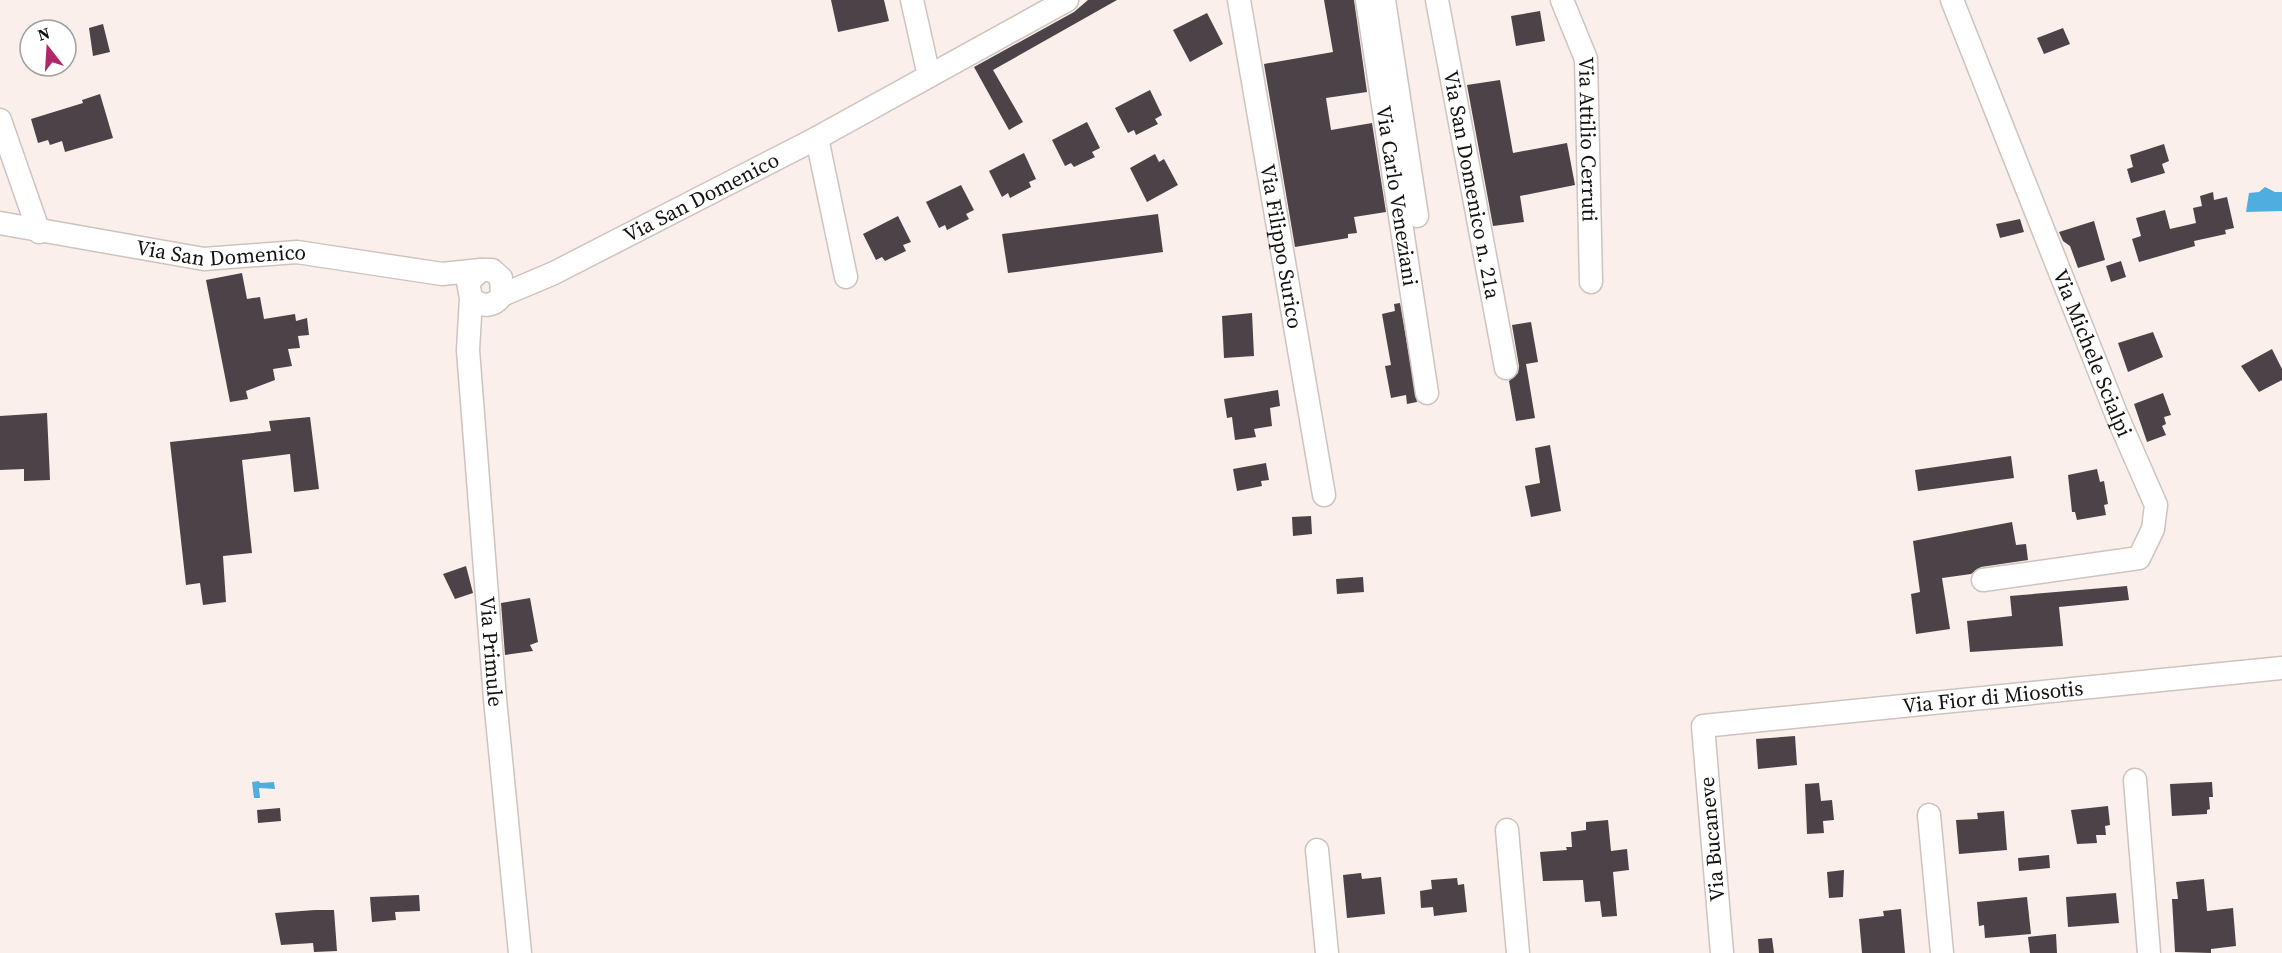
<svg xmlns="http://www.w3.org/2000/svg" width="2282" height="953" viewBox="0 0 2282 953" font-family="'Source Serif 4',serif">
<style>
.water{fill:#50ade0}
.building{fill:#4b4347}
.lines{fill:none;stroke-linecap:round;stroke-linejoin:round}
.minor-casing{stroke:#cec3bf;stroke-width:25}
.minor{stroke:#fff;stroke-width:22}
.labels{text-anchor:middle;stroke-width:6;stroke-linejoin:round;paint-order:stroke}
.street-label{font-size:21px;fill:#14110f;stroke:#fff}
</style>
<rect width="100%" height="100%" fill="#faefea"/>
<path class="water" d="M2265,187L2275,192H2282V211L2246,212L2249,193L2259,192Z
M259,781L260,783L274,782L275,789L259,788L260,798H254L252,782Z"/>
<path class="building" d="M831,0H884L889,21L838,32Z
M1088,0H1117L993,70L1023,122L1009,130L974,67L1074,12Z
M1324,0H1354L1367,92L1326,98L1331,130L1372,123L1386,212L1354,217L1357,233L1348,234V238L1295,247L1264,64L1333,52Z
M1540,11L1545,41L1516,46L1511,16Z
M1207,13L1223,44L1190,62L1173,30Z
M103,24L110,52L93,56L89,28Z
M2063,28L2070,44L2044,54L2037,38Z
M1500,80L1513,153L1567,143L1575,185L1520,196L1524,222L1493,226L1467,85Z
M1150,90L1162,115L1155,119L1158,124L1136,135L1134,130L1128,133L1115,108Z
M100,94L113,138L65,152L62,141L50,145L48,140L38,143L31,119L83,103L82,100Z
M1087,122L1100,148L1092,152L1095,157L1074,167L1071,163L1065,166L1052,140Z
M2164,144L2169,161L2162,164L2165,173L2131,183L2127,169L2133,167L2130,155Z
M1024,153L1036,179L1029,182L1031,187L1010,198L1008,193L1002,197L989,171Z
M1155,154L1159,162L1164,159L1178,185L1147,202L1130,168Z
M961,185L974,210L966,214L969,219L947,230L945,225L939,228L926,202Z
M2213,192L2214,200L2227,197L2234,228L2225,230L2226,234L2194,241L2195,246L2139,262L2132,239L2141,236L2136,218L2165,210L2170,229L2196,223L2193,208L2202,206L2200,196Z
M1158,214L1163,252L1008,273L1002,234Z
M898,216L911,242L903,245L906,251L885,261L882,257L876,260L863,234Z
M2020,219L2024,232L2000,238L1996,224Z
M2094,221L2105,260L2078,268L2070,246L2063,241L2059,232Z
M2121,261L2126,277L2111,282L2106,266Z
M242,273L247,299L260,297L264,319L295,314L296,321L307,318L309,335L298,336L300,348L288,349L292,366L273,369L275,380L246,391L248,399L230,402L206,280Z
M1400,303L1417,402L1407,404L1406,395L1391,398L1385,366L1391,365L1382,314L1395,311L1394,304Z
M1252,313L1254,356L1224,358L1222,316Z
M1531,322L1538,362L1526,364L1535,418L1516,421L1509,381L1518,373L1519,366L1512,325Z
M2153,332L2163,357L2128,372L2118,343Z
M2272,349L2282,369V380L2259,392L2241,366Z
M1278,390L1280,406L1270,408L1272,426L1254,429L1256,437L1235,440L1232,417L1227,418L1224,399Z
M2163,393L2171,415L2164,417L2166,424L2162,426L2166,435L2147,442L2134,404Z
M47,413L50,480L24,481V469L0,470V416Z
M310,417L319,489L294,492L290,454L242,460L252,553L223,556L226,602L203,605L200,583L186,585L170,442L271,431L269,421Z
M1550,445L1561,511L1531,517L1525,486L1540,483L1535,448Z
M2011,456L2014,478L1918,491L1915,470Z
M1266,463L1269,480L1261,481L1262,486L1237,491L1233,469Z
M2097,469L2100,482L2104,481L2108,504L2104,505L2106,515L2077,520L2075,512H2072L2068,475Z
M1311,516L1312,534L1293,536L1292,517Z
M2012,522L2016,545L2026,544L2028,560L1981,567L1971,574L1942,578L1950,629L1916,634L1911,594L1920,592L1913,541Z
M466,566L473,593L455,599L443,574Z
M1363,577L1364,592L1337,594L1336,579Z
M2127,586L2129,600L2059,607L2063,646L1970,652L1967,621L2012,616L2010,596Z
M530,598L538,642L530,645L533,651L505,655L501,603Z
M1795,736L1797,765L1758,769L1756,739Z
M2212,782L2213,797H2209L2210,809L2207,810V814L2172,816L2170,784Z
M1819,783L1821,801L1832,800L1834,820L1823,821L1824,833L1807,834L1805,784Z
M2108,806L2110,825L2105,826L2106,835H2096L2097,843L2077,844L2071,810Z
M280,808L281,821L258,823L257,810Z
M2004,811L2007,850L1959,854L1956,820L1978,819L1977,813Z
M1608,820L1611,851L1627,849L1629,870L1613,872L1617,916L1602,917L1600,901L1585,902L1583,880L1543,881L1540,852L1567,850L1566,847H1572L1571,832L1586,830V822Z
M2049,855L2050,868L2019,871L2018,858Z
M1844,870L1843,897L1829,898L1827,872Z
M1361,873L1362,879L1381,877L1385,914L1347,918L1343,875Z
M1457,878L1458,885L1464,884L1467,912L1434,916L1433,907L1421,908L1420,891L1432,889L1431,880Z
M2204,879L2207,911L2233,908L2236,946L2211,949V953L2175,952L2172,899H2178L2176,882Z
M2116,893L2119,923L2068,927L2066,897Z
M419,895L420,911L395,912L396,920L372,922L370,897Z
M2027,897L2031,934L1985,938L1984,925L1979,926L1977,902Z
M1901,909L1905,953H1862L1859,919L1884,916L1883,911Z
M315,910H334L337,951L314,952L313,943L281,945L275,913Z
M2056,934L2057,953H2030L2028,937Z
M1772,938L1774,953H1759L1758,939Z"/>
<g class="lines">
<defs>
<g id="minor">
<path d="M912,0L929,76"/>
<path id="s1" d="M1239,0L1324,495"/>
<path id="s2" d="M1367,0L1427,393"/>
<path d="M1384,0L1417,216"/>
<path id="s3" d="M1437,0L1506,368"/>
<path id="s4" d="M1562,0L1586,59L1591,282"/>
<path id="s5" d="M1952,0L2117,416L2156,505L2153,529L2139,558L1983,580"/>
<path d="M0,120L39,232"/>
<path d="M817,138L846,277"/>
<path id="s6" d="M0,223L204,259L297,252L442,274L481,270"/>
<path id="s7" d="M502,295L554,273L817,138L1067,0"/>
<path id="s8" d="M471,298C482,308 494,307 502,295L501,278L492,270H481L468,282L471,298L468,350L495,699L520,953"/>
<path d="M2135,780L2149,953"/>
<path d="M1929,815L1942,953"/>
<path d="M1507,830L1518,953"/>
<path d="M1317,850L1327,953"/>
<path id="s9" d="M1722,953L1703,726L2282,668"/>
</g>
</defs>
<use href="#minor" class="minor-casing"/>
<use href="#minor" class="minor"/>
</g>
<g class="labels">
<g class="street-label">
<text dy="7" stroke="none"><textPath href="#s4" startOffset="144">Via Attilio Cerruti</textPath></text>
<text dy="7" stroke="none"><textPath href="#s3" startOffset="188">Via San Domenico n. 21a</textPath></text>
<text dy="7" stroke="none"><textPath href="#s2" startOffset="198">Via Carlo Veneziani</textPath></text>
<text dy="7" stroke="none"><textPath href="#s7" startOffset="222">Via San Domenico</textPath></text>
<text dy="7" stroke="none"><textPath href="#s1" startOffset="250">Via Filippo Surico</textPath></text>
<text dy="7" stroke="none"><textPath href="#s6" startOffset="224">Via San Domenico</textPath></text>
<text dy="7" stroke="none"><textPath href="#s5" startOffset="380">Via Michele Scialpi</textPath></text>
<text dy="7" stroke="none"><textPath href="#s8" startOffset="465">Via Primule</textPath></text>
<text dy="7" stroke="none"><textPath href="#s9" startOffset="519">Via Fior di Miosotis</textPath></text>
<text transform="translate(1712 839) rotate(-95)" y="7">Via Bucaneve</text>
</g>
</g>
<g transform="translate(48 48) rotate(343)"><circle r="28" fill="#ffffff" stroke="#a1a09f" stroke-width="1.5"/>
<path d="M0-4.5L10 22L0 15L-10 22Z" fill="#b0276a"/>
<text y="-9" font-size="16" font-weight="bold" text-anchor="middle" fill="#14110f">N</text>
</g>
</svg>
